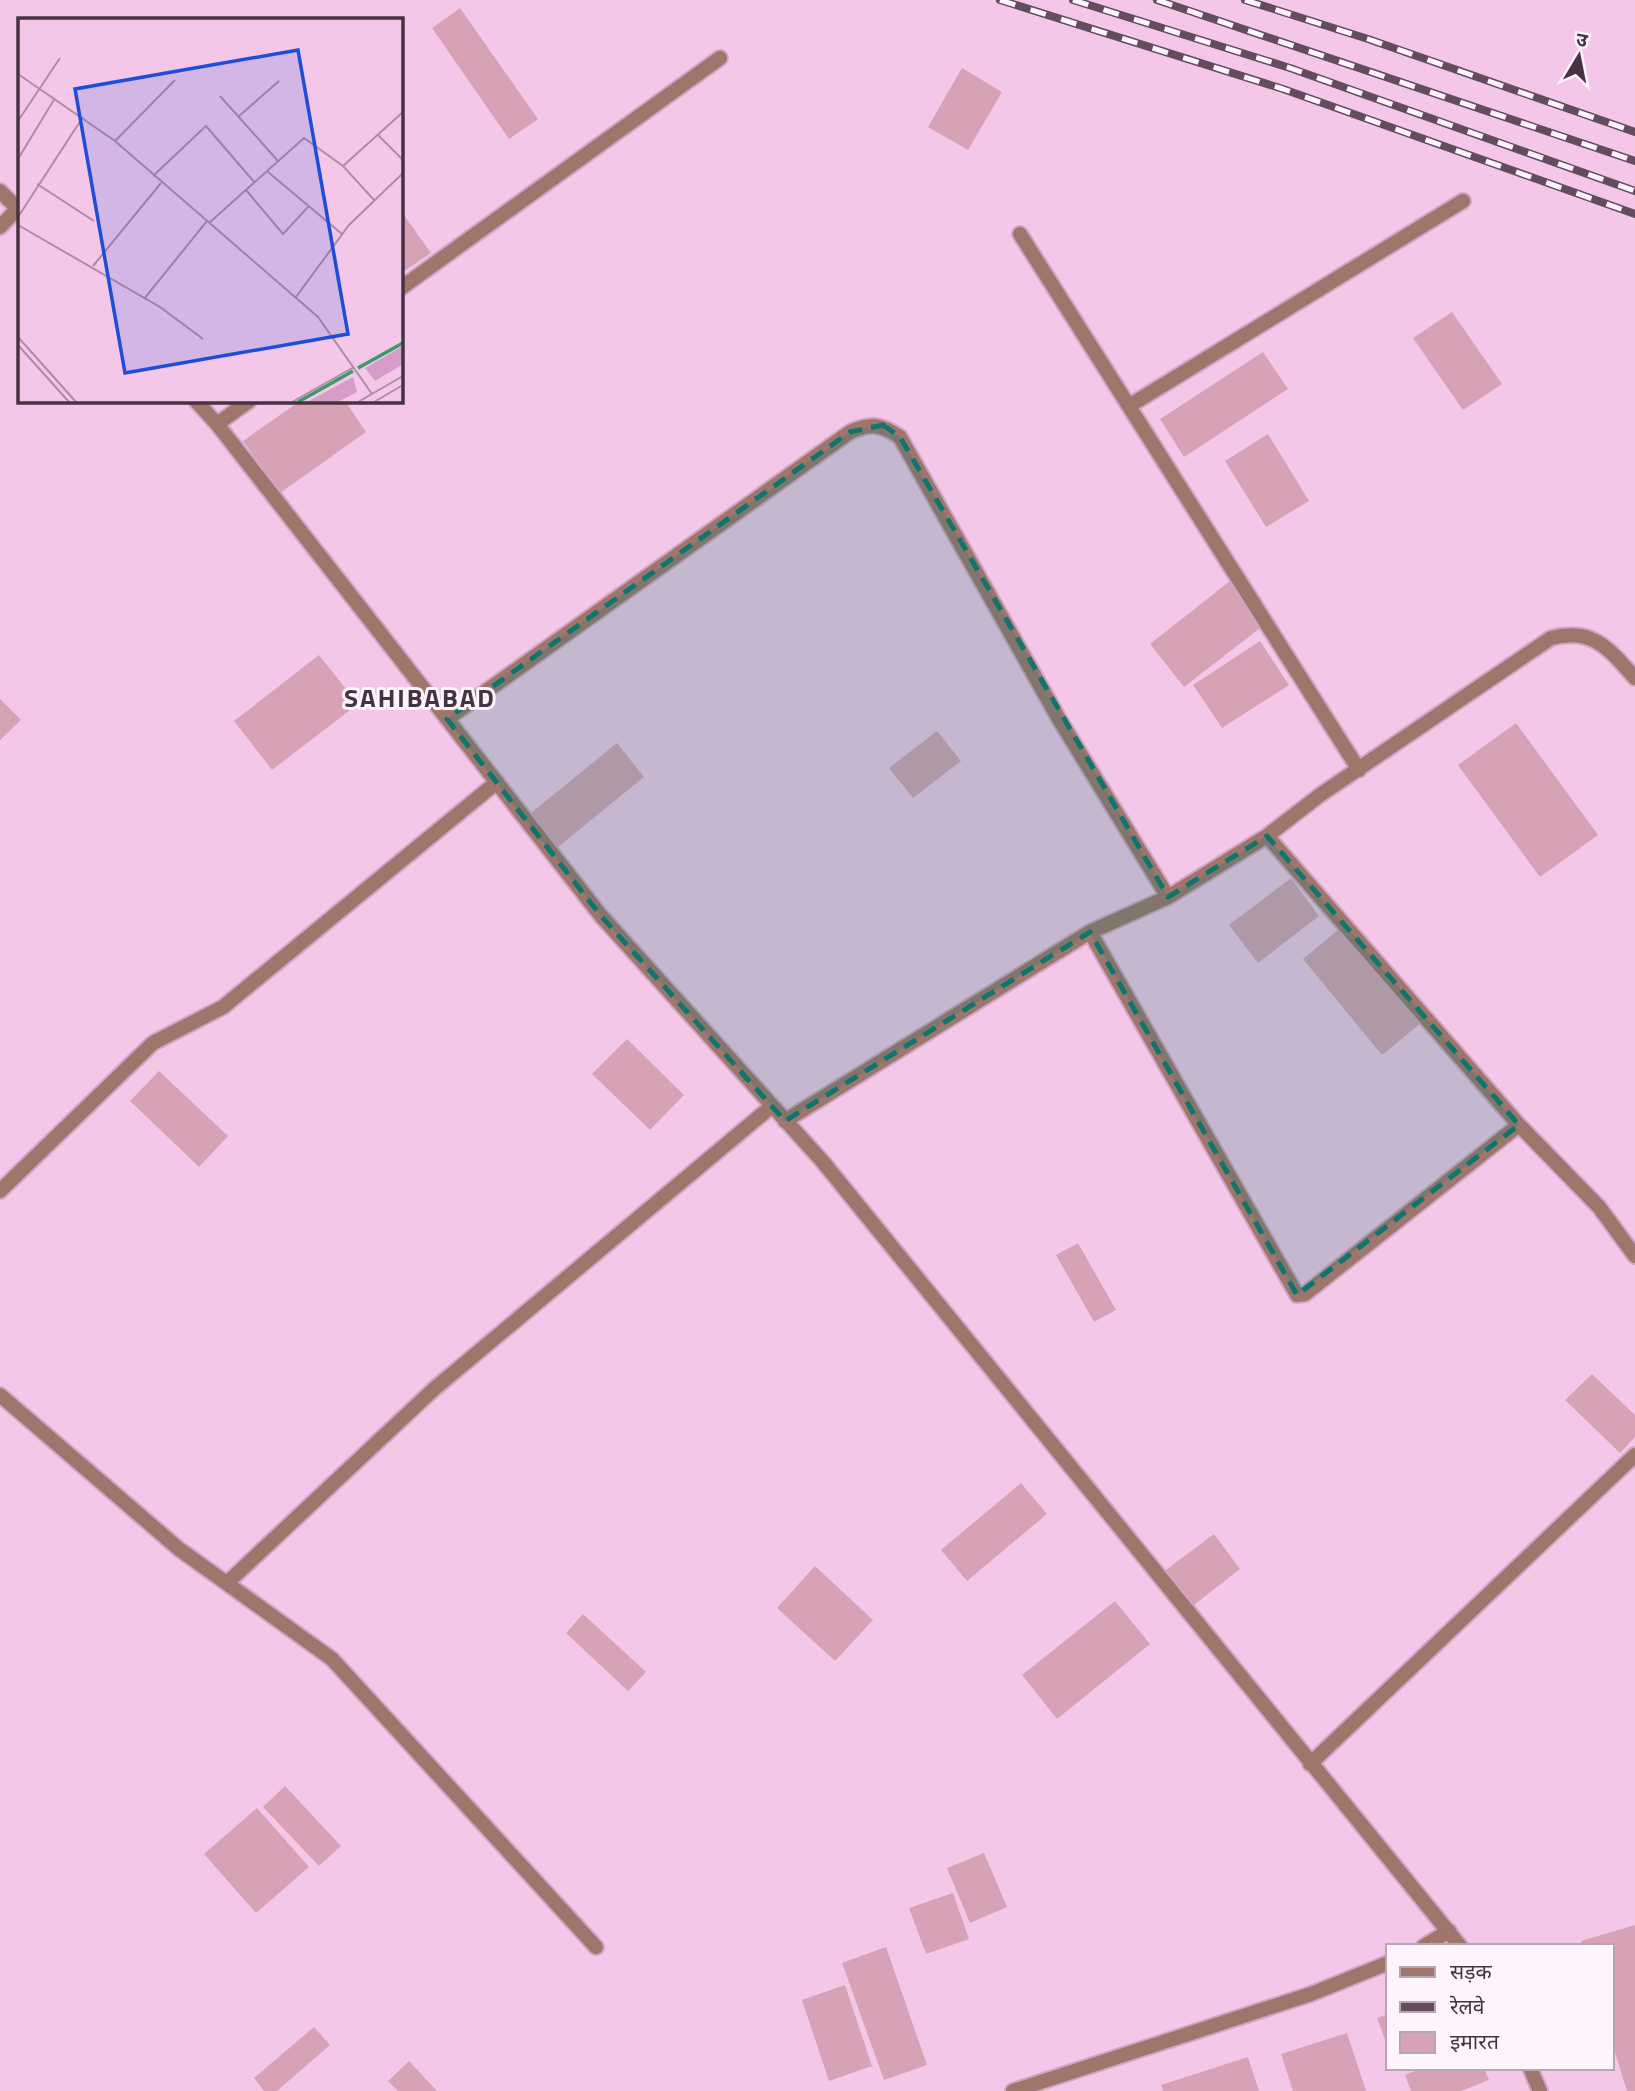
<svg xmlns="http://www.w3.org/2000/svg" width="1635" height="2091" viewBox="0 0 1635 2091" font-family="'Titillium Web','Noto Sans Devanagari',sans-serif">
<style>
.building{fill:#d8a2b6}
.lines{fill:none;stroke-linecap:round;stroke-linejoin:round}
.service-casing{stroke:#cea6c4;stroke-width:18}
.minor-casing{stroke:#cea6c4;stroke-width:18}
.service{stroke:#a0756b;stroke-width:14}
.minor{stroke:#a0756b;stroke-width:14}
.rail-casing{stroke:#624c5d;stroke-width:8}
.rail{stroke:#fef4fb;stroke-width:5;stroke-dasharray:16;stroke-linecap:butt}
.marked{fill:#0f766e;fill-opacity:0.2;stroke:#0f766e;stroke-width:5;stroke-dasharray:14 9;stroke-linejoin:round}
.labels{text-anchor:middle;stroke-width:6;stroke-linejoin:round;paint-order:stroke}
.district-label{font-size:26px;font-weight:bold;letter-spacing:2px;fill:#453341;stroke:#fef4fb}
.inset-river{fill:none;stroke:#3a9b63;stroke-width:3.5}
.inset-road{fill:none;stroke:#ae8ca6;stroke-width:2}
.view{fill:#1d4ed8;fill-opacity:0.15;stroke:#1d4ed8;stroke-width:3.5}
.inset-edge{fill:none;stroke:#453341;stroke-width:3.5}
</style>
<rect width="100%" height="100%" fill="#f4c7e9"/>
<path class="building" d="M460,8L538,119L509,139L432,28Z
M962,68L1002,92L968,150L928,127Z
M401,211L431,253L403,272L401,269Z
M1452,312L1502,384L1463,410L1413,338Z
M1263,352L1288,389L1184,457L1160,419Z
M300,401H345L366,432L280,493L243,441Z
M1268,434L1309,501L1266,527L1225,461Z
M1230,581L1264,625L1184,687L1150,644Z
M1260,641L1289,685L1222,728L1193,685Z
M319,655L358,704L272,770L234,721Z
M0,699L21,720L0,740Z
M1516,723L1598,835L1540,877L1458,765Z
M937,731L961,761L913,798L889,768Z
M617,743L644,777L558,847L531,813Z
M1291,878L1319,916L1258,963L1229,925Z
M1343,926L1422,1022L1382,1055L1303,959Z
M627,1039L684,1095L650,1130L592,1074Z
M159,1071L228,1136L199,1167L130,1101Z
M1078,1243L1116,1310L1094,1322L1056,1255Z
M1592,1374L1635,1415V1437L1620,1453L1565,1400Z
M1021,1483L1047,1514L967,1581L941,1550Z
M1214,1534L1240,1569L1190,1608L1163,1572Z
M815,1566L873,1620L835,1661L777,1608Z
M1115,1601L1150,1644L1057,1719L1022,1675Z
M583,1614L646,1672L628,1691L566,1633Z
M285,1786L341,1846L319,1866L263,1807Z
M257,1808L309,1867L256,1913L204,1854Z
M984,1853L1007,1907L970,1923L947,1868Z
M953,1893L969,1939L926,1954L909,1908Z
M1635,1925V2091H1627L1612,2043V1946H1582L1581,1941Z
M886,1947L927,2065L884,2080L842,1963Z
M845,1985L872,2066L829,2081L802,2000Z
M1388,2014V2048L1377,2018Z
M314,2027L330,2045L277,2091H264L254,2078Z
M1347,2033L1366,2091H1293L1281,2054Z
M1248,2057L1259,2091H1163L1161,2085Z
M409,2061L437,2091H398L388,2081Z
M1422,2068H1484L1489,2080L1461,2091H1411L1405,2075Z"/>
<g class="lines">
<defs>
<path id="service" d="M1424,1946L1449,1931
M1013,2091L1311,1994L1388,1963"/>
<path id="minor" d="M0,191L19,210
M0,227L18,208
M1020,234L1359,770
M401,288L720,58
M196,401L217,424L601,916L823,1162L1460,1946
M1129,406L1463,201
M217,424L249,401
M447,719L850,432C871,423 881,424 900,437L1059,719L1168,897
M1267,836L1519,1125L1599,1207L1635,1256
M1090,932L1297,1295L1305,1294L1519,1125
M785,1121L1090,932L1168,897L1267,836L1320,795L1551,638C1593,627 1609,649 1635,678
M0,1191L153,1043L223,1007L497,782
M0,1395L179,1549L332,1659L596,1947
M227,1583L434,1389L772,1106
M1310,1764L1635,1455
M1530,2068L1540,2091"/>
</defs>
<use href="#service" class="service-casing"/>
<use href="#minor" class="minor-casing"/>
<use href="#service" class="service"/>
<use href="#minor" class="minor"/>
<defs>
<path id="rail" d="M1000,0L1283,89L1635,214
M1073,0L1290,68L1635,191
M1157,0L1635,161
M1245,0L1368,39L1635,132"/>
</defs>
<use href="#rail" class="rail-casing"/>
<use href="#rail" class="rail"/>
</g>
<path class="marked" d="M883,425L900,437L1168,897L1267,836L1519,1125L1297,1295L1090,932L785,1121L601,916L447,719L850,432Z"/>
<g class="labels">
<g class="district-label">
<text x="420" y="707">SAHIBABAD</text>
</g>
</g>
<g transform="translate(18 18)">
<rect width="385" height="385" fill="#f4c7e9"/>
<path d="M385,328V346L357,363L347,350ZM335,359L339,374L320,384H289Z" fill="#d89ccb"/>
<path class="inset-river" d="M340,350L385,325M280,384L335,353"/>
<path class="inset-road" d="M0,56L97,123L300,299L354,376M202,78L260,143M220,99L261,63M0,103L42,40M360,117L385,142M97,123L157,62M0,141L37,80M325,148L385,94M250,154L324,216M135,158L188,108L237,165M19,166L76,203M228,172L265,216L291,188M0,199L65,99M191,205L286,120L325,148L357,183M0,207L142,289L185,321M75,248L143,165M278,279L331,207L385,155M126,281L189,203M0,319L58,384M0,327L51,384M274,384L336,349M340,384L385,358M356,384L385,367"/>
<path class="view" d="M280,32L330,316L107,355L57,71Z"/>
<rect width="385" height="385" class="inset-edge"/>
</g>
<rect x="1386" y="1944" width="228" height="126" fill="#fef4fb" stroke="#b4a7b1" stroke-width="2"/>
<rect x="1400" y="1967" width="35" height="10" fill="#a0756b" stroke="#b4a7b1" stroke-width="2"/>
<text x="1450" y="1979" font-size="21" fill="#453341">सड़क</text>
<rect x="1400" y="2002" width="35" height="10" fill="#624c5d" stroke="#b4a7b1" stroke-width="2"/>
<text x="1450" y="2014" font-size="21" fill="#453341">रेलवे</text>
<rect x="1400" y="2032" width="35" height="21" fill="#d8a2b6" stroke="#b4a7b1" stroke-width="2"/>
<text x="1450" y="2049" font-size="21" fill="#453341">इमारत</text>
<g transform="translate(1579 56) rotate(10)" stroke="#fef4fb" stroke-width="5" paint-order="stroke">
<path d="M0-5L12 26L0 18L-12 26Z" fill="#453341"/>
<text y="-10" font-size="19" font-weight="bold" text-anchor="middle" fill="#453341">उ</text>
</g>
</svg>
